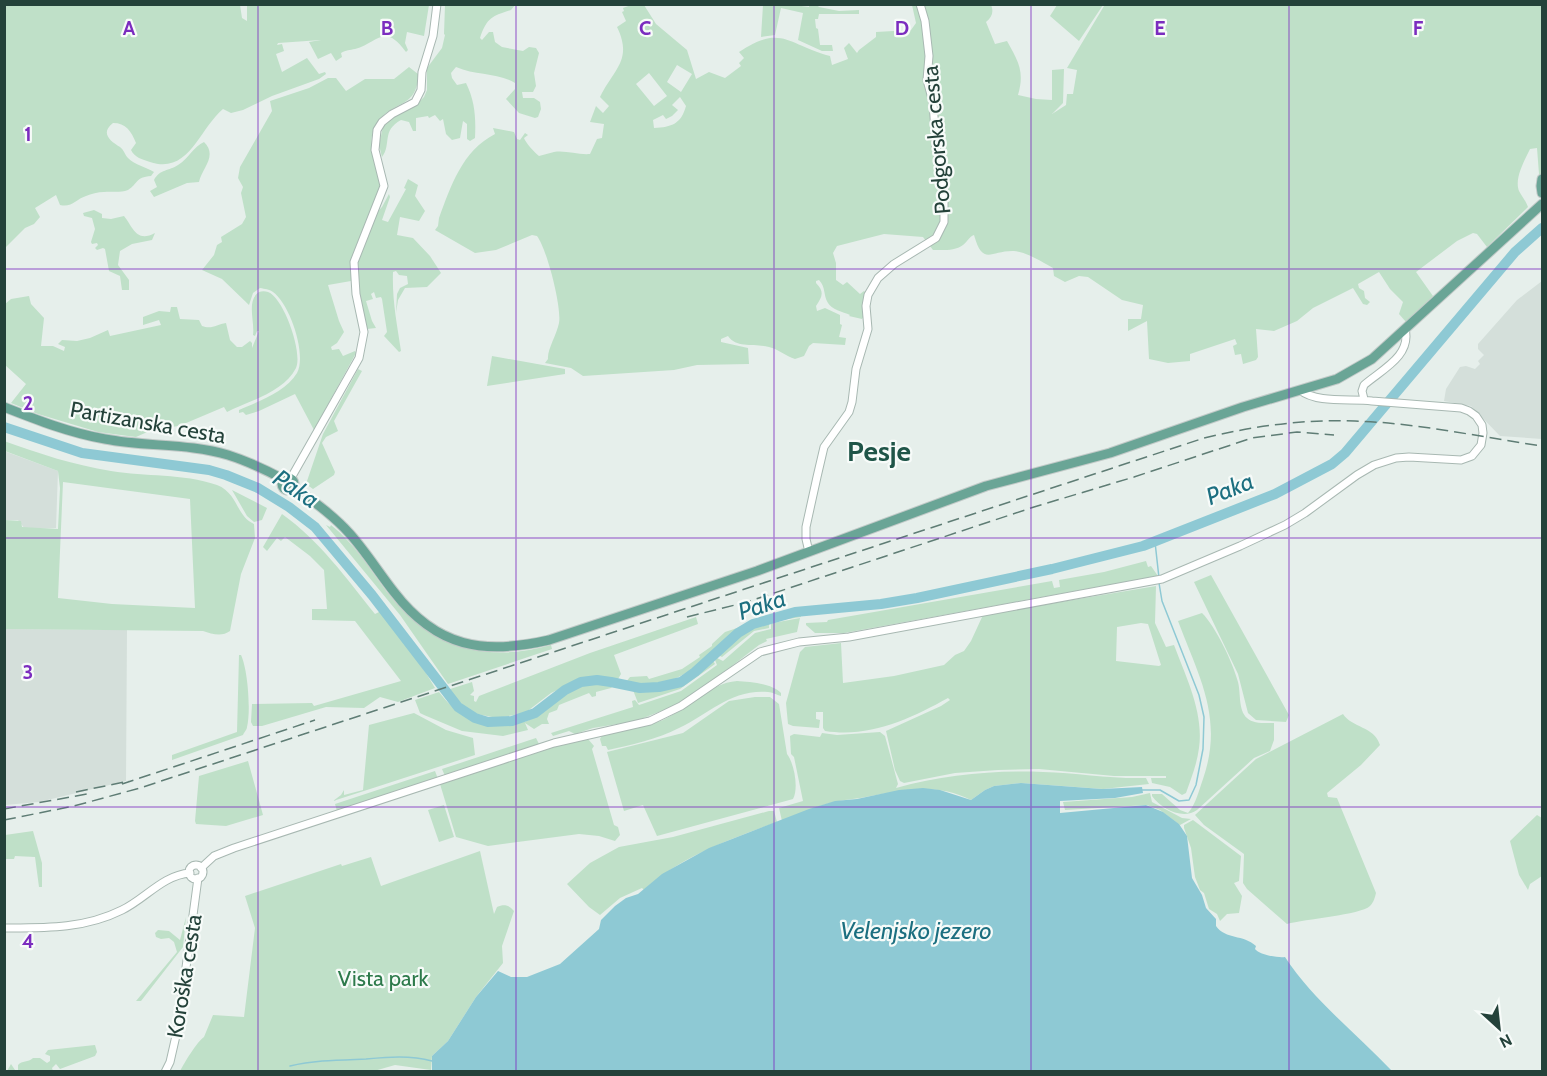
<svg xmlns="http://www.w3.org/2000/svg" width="1547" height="1076" viewBox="0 0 1547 1076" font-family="Cabin,sans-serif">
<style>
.built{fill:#d4dfda}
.green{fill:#bfe0c8;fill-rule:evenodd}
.water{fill:#8ec9d4}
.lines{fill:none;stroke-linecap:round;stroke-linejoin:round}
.stream{stroke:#8ec9d4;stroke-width:1.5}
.river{stroke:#8ec9d4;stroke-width:10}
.minor-casing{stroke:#a8b8b2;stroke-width:9}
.major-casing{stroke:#c2cac8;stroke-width:11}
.minor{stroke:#fff;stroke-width:7}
.major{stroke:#6aa596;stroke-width:9}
.rail{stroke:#5f7d75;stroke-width:1.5;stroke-dasharray:12 6;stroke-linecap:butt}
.grid{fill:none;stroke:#7b2cbf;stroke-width:1.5;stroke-opacity:0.55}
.labels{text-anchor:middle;stroke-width:4.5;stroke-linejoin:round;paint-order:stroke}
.street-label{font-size:22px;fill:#24423a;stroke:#f7fbf9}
.park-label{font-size:22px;fill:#2d7a4b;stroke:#f7fbf9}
.water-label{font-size:24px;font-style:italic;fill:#1c6f80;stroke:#f7fbf9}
.district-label{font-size:28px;font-weight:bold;fill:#1f5548;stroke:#f7fbf9}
.grid-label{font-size:20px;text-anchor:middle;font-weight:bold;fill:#7b2cbf;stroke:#f7fbf9;stroke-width:4.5;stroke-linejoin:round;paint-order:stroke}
</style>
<rect width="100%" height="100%" fill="#e6efeb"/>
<path class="built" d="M1542,281V439L1500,436L1471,406L1444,401L1446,389L1460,367L1466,366L1475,369L1480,364L1478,361L1484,355L1478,349V344L1517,300Z
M4,451L58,471L56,528L25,529L18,520H5Z
M5,629L127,630L126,781L39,802L5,805Z"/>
<path class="green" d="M5,4L240,5L242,18L247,21V5H429L424,36L407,32L405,43L408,50L406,52C384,22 378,43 355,49C350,50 346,50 341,53L342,57L336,61L331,53L318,59L309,42L321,40L278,43L277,45L282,44L284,51L276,54L282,72L307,58L319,74L325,72L326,74L319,79L272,96L243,110L231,113L223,109C199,129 189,175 150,162C142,159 135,158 131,150L136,143C131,131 126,123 113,123C100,133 110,141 120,147C124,150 125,155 128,158C135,165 146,167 154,172L151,176C135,177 138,184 128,190C120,193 112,191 104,192C98,192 91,194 86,196C76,199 72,208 60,205L56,195L35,208L40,217L34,224L25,228L5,248Z
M1148,4L1542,5V174H1539L1537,148L1530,149C1525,160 1514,178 1519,191C1522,197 1525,199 1528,207L1487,247L1477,234L1473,233L1457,241L1416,272L1433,296L1406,322L1399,314L1403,302L1390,289L1379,272L1358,284L1359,288L1364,291L1365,298L1370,302L1367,305L1363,304L1353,288L1313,308L1297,321L1274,331L1256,329L1258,357L1256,360L1243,364L1241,354L1235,355L1233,346L1237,344L1235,339L1190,354V361L1168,363L1149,359L1147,321L1128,331V319H1141L1143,305L1122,300L1088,277L1079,276L1065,282L1054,276L1053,268C1042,262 1027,252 1014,251C991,250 983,267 974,235C969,237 968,241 963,245C955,251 944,250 933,250L923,237L884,234L837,246L833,253L836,263V280L843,285L847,282L860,294L864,291L866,293L865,314L862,319L849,316L850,315C843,312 831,309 828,303C823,295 826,287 819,280L816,281V283C825,292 822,297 816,306L817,311L825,308L840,315V324L842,325L839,337L846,338L845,345L813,343L809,346L804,356L795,359C786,356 778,349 769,347C755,343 737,349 728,336L721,339V342L748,348L749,364L697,365L674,370L583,376L571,368L545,363L548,359C547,350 557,334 559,323C562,308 547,249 537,236L532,235L496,250L475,253L435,230L438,226L439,218C451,186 462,151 495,134L493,128L514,132L517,139L520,140L525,133L528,135L524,138C525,142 535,153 539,156C544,155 549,153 554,152C565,150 578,155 590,154L597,139L602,138L604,124L590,122L596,106L603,113L609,106L600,97C614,69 633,60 617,27L626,21L622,12L624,11L623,8L631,5H644L656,24L687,50L696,79L709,72L725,78L741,66L739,63L744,58L739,52C782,23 789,46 830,56L832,65L848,59L844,48L849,43L857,53L859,50L876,37V32L911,30L916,23L912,5H991C994,12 992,17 986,22L995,44L1007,41C1018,61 1025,71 1018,95L1036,99L1052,100V70L1064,69L1063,103L1052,114L1066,105L1067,94H1073L1077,70L1067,68L1104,6L1135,5L1146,6ZM677,65L692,74L681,92L667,82ZM649,73L667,96L654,106L636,84ZM680,97L686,106C681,124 672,127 654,128L653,120L663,115L666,119L672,116L678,110L672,105Z
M445,5H515L511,10C493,16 487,17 480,38L482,40L489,32H493L495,42L502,47L523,51L529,47L536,48L539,53L534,73L536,86L533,92H522L523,98H534L540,102L541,109L538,117L535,118L519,113L506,99L515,89V83C497,72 476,76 456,67L451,73L452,78L457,85L466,83C475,101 476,118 475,138L470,141L467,139V124L463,121L460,138L452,140L446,134L443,119L440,121L435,115L429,118L428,116L416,118V131H413L409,122L401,120C381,131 392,144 382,157L379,145L383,127L393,115L416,105L424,97L427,90V68L442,48L445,35L444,34Z
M763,5H794L809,7V5H817L819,7L839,11L859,10V14H819L818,19H815L816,28L818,29L820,45H832L833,51H822L798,40L803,13L781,8L775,35L761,37Z
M1057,5V4L1103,5L1079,41L1050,16Z
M409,67L418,74C418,112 388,98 374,129C365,150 383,167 380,188L353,254L351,281L328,285L339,321L344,332L337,343L331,347L332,350L339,349L343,356L355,351L356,353L314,430L295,394L259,411L246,415L243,412L239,413V410C257,402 286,392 297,373C307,355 290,304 273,292C269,289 265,289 260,288L253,293L249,305L222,279L202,270L214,255L217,245L222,242L221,237L242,224L246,217L241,193L243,187L238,178L240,167L272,111L270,101L309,88L328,78H336L346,91L365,79H394Z
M204,142C218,156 202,168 199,182L187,183L154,197L150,191L157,187L154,180C160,169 169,171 178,165C188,159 194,146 204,142Z
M408,179L418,185L415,196L425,211L419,221L400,217L397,235L413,238L430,256L441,273L427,287L405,288L398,300L396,313L397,294L400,288L408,284L407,276L399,275L396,271L393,272C392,300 397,324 401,351L399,352L384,336L387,332L382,299L381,297L376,298L374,292L371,294L373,299L366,301L372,321L376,328L367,329L359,289L357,263L376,213L382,207L389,194L390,197L382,220L388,222L406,189L404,188Z
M94,210L102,214V218L111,219L124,216C133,227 136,243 155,233L152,240L132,244L120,251L118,265L129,280V290H122L120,276L109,271L105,249L103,248L97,250L95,248L98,245L97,243L92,244L91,242L95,229L92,218L84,216L83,213Z
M259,292C262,291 265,291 268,292C284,298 303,353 296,368C285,390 254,400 233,409L227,412L224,407L179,426L154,429L136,437L98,432L38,414L11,403L26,384L5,365V304L11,299L29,296L31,304L44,318L41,346H53L64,351L65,347L58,344L62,340L77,341L90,338L108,330L110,336L161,325L159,320L143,325V317L159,311L170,312L171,307H177L180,319L199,320L202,326C212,330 217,324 226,323L230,340L237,347H242L250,341L252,343V348L259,331H257L255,336L253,335C255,321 246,301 259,292Z
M492,356L565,369V374L487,386Z
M358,369L362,371L334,421L338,431L326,437L322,443L335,472L334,475L313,489L306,484L323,434Z
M4,441C40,454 74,465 111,471C146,477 182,473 217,485C238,493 236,516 254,524L255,538L241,574L230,631C222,637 212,634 203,631L5,629V520L21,521L22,527L58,529L60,488L58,471L5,451ZM63,482L190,499L195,608L112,604L58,598Z
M232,490L267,508L262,520L254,522L247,516Z
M282,514C320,541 346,578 375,614L381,611L426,673L435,688L398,702L380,697L364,708L326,707L262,726H253L251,722L252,704L312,703L314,706L401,681L355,621L312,620V609H327L324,570L310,556L285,537L281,541L277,538L267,551L263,547Z
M326,525L330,527L331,525C354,543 369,568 387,592C429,647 484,664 551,645L552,649L448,684L400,615Z
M1146,561L1148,567L1151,566L1158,576L844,633H815L806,625V623L827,622L828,620L1052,581L1054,588L1060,587L1059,580L1104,572Z
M1211,575L1289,715L1286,722L1256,720L1248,713L1238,674L1194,582Z
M1156,586L1155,623L1166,647L1174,645C1186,677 1204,713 1199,748C1197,764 1191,779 1186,793L1182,795L1170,787L1152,783L1151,778H1166V776H1114L1039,769L998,770L955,773L904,783L900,781L895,770L886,731L941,706L950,700L948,698C910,719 870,738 825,731L823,728V712H816V719L820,720L819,728L793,726L788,724L786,703L800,652L805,647L841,643L843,683L894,676L944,665L955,655L964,651L971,641L983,615ZM1141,623L1148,624L1161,665L1159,666L1116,661L1117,627Z
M1202,613C1216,627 1233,663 1238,682C1241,693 1238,710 1247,718C1253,724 1265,723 1274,723V740L1270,751L1254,758L1197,810C1183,820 1161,809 1152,796V794H1162L1180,810L1188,813C1196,804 1199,790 1203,779C1224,718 1199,677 1178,621Z
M792,614H801V617L769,622V628L754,631L722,657L718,655C739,632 763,622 792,614Z
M696,617L698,624L614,655L621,674L618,679L594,677L583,678L551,693L525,713L497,718L477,714L467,709L447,690L472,682L474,691L470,695L474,696V701L476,702L479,696L590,653Z
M800,618L797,632L766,639L767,641L759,645L715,679L676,705L636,721L593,728L575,734L569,731L553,736L551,733L633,707L632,701L635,700L639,705L681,691L717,665L715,660L717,658L723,661L755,633L771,629V624L773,623Z
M740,627C709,658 674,695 626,682L630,677L647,676L649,679L682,669L700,657L699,655L712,646V644L725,632Z
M239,655H241C248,670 251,711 247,727C247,730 244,732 243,735L172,760V755L237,732Z
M712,659L715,664L680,689L638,703L633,690C653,695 683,687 699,674C704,669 708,664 712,659Z
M737,681C750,682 771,683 781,693V696C777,695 772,692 768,692C731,689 709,714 679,728C657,739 632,745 608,750L606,746H602L600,739L603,734C623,730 644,728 663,720C687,709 709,683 737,681Z
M599,683L614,685L611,688L596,692V696L592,697L589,693L559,705L557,710L549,713L547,719L549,724H542L534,729L525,723L528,730L503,736L462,731L424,715L420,713L415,700L439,692C458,718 491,734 523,721L524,722C555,712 561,685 599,683Z
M755,697H770L779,704L787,754C794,763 799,788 793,799L657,836L643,805L624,811L607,752L683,733L729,701Z
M414,713L446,730L473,738L475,755L333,801L341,795L344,790V795L363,790L369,725Z
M1343,714C1352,728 1374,726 1380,745L1361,765L1327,793L1328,797L1337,798L1376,893C1375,897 1374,902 1370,906C1360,915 1305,919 1287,924L1247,889L1243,883L1244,854L1204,825L1195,815L1256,759Z
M880,732L885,736L898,784L896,788C944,775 993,770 1043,772C1078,773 1111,779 1146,778L1149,784L1103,789L1021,783L994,786L985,790L971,800C937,783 906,790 871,796C859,799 846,799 834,802C816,806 799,814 782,821L779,808L803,801L794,757L791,754L790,736L794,734L820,737L822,733L837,735Z
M536,738L540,746L445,776L442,769Z
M582,738L588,739L594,746L592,749L614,825L618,827L620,835L615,841L599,836L579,834L488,846L456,837L440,784Z
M248,761L263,815L226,826L196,824L195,821L199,776Z
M435,771L438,779L337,811L335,804Z
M1150,793L1152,802L1182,818L1191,819L1180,825L1160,810L1147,805L1065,810L1063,802L1132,797Z
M444,805L454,837L439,842L428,810Z
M769,811H774L777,822C729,840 682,856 644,890L642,888L620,898L600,915L589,907L567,884L590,863L619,847L673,837Z
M1537,815L1542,818V876L1530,884L1528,890L1519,875L1510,841Z
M1193,820L1241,856L1239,881L1234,883L1242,896L1239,913L1227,914L1220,921L1217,914L1209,909L1204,893L1200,890L1195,877L1191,848L1184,828V825Z
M33,831L42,863V887H39L35,857L15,856L14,859H5V835Z
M480,851L494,914L497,907C504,904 509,905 514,911L502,946L503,963L476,997L448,1041L432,1056L431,1070L395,1065L374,1071H180C185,1062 196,1043 204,1037L213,1015L244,1017L255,928L245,896L341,864L342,866L371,857L381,886Z
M186,917L183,947L141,1001H136L177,952L174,942L169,938L161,939L156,937L155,933L158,930L169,931L180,940Z
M95,1045L97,1052L95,1056L60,1069L56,1064L52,1068L53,1071H7L11,1064L15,1070H18V1065C22,1060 28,1063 33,1058H40L47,1063L50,1061V1056L45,1054L48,1050Z"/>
<path class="water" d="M1021,783L1102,789L1142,787L1143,793L1115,798L1060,801V813L1146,805L1163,812L1179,824L1187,836L1192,878L1202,895L1206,908L1216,919V926C1226,940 1243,934 1256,946L1255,949C1260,955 1278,958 1285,957C1313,1000 1357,1034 1392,1071H432V1056L448,1041L476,997L498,971L511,977H527L560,964L599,929L601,920L615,906L626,898L638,894L662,874L709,848L809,809L835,801L857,799L899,790L923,788L940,790L971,800L985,790L994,786Z"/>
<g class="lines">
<path class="stream" d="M1155,542L1159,578
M1142,790H1160L1179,801L1189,800L1196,785L1203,749L1204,717L1199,695L1162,601L1159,583
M290,1066C315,1060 340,1060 366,1059C388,1057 410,1055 432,1061"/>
<path class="river" d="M4,427L82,453L209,470L226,475L258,488L289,507L315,527L372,595L458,707L475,718L488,722L512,721L535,713L565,690L581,682L597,680L611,682L640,688L659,687L681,682L695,672L738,633L753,624L795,612L881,604L917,598L1052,569L1143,546L1275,494L1332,464L1345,453L1515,252L1542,228"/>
<defs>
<path id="minor" d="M1364,399L1362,391L1364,385C1381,370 1412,356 1405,329
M291,478L359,358L364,332L356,294L354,262L384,186L375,150L377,130L382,122L392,114L415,102L421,90L422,72L433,36L437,4
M809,552L806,539V527L817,477L824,447L849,412L852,402L856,369L868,329L866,306L868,295L878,278L894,264L936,238L944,222V186L936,146L933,102L927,80L929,56L925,21L920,4
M189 872a7 7 0 1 1 14 0a7 7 0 1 1-14 0Z
M201,868L214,856L234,848L554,743L650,721L681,706L760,652L799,642L849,637L1162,579L1240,546L1285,525L1305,513L1357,475L1374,465L1396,458L1409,457L1461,460L1472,456L1481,445L1483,433L1482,425L1476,416L1469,411L1461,408L1372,401C1352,398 1317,404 1300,390
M4,928C45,928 84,929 122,910C145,899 163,875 190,873
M165,1072L170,1062L178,1027L198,878"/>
<path id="major" d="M1542,179L1541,186L1542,193
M4,407C37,420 70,433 105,439C146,447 189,443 228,455C247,461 266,470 283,479
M282 484a6 6 0 1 1 12 0a6 6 0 1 1-12 0Z
M294,487C313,501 334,516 350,534C366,552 379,573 394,592C437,648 484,655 549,640L757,571L986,486L1110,453L1243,407L1337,379L1372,359L1542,204"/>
</defs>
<use href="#minor" class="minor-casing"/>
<use href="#major" class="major-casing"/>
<use href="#minor" class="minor"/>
<use href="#major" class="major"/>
<path class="rail" d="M687,617L747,602L1034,507L1134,477L1252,438L1297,432L1334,435
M122,784L315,720
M76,792L129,781
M4,809L87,794
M4,820L74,806L140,788L1204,438C1254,426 1304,419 1355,421C1418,423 1480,437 1542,446"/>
</g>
<path class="grid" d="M258,4V1072M516,4V1072M774,4V1072M1031,4V1072M1289,4V1072M4,269H1542M4,538H1542M4,807H1542"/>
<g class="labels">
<g class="street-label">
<text transform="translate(936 140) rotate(-95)" y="8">Podgorska cesta</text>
<text transform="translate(148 422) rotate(10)" y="8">Partizanska cesta</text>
<text transform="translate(184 976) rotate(-81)" y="8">Koroška cesta</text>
</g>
<g class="park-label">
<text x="383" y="986">Vista park</text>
</g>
<g class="water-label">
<text transform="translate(296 489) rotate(34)" y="8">Paka</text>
<text transform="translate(1230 489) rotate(-22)" y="8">Paka</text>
<text transform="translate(762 605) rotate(-18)" y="8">Paka</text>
<text x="916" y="939">Velenjsko jezero</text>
</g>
<g class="district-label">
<text x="879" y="461">Pesje</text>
</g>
</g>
<g class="grid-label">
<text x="129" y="35">A</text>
<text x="387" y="35">B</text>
<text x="645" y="35">C</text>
<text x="902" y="35">D</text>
<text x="1160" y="35">E</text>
<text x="1418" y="35">F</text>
<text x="28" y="141">1</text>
<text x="28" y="410">2</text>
<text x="28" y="679">3</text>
<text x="28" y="948">4</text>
</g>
<rect width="1547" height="1076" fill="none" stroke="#24423a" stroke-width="12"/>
<g transform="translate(1499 1028) rotate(153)" stroke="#f7fbf9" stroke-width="4.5" paint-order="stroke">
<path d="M0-4.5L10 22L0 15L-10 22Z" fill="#24423a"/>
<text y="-9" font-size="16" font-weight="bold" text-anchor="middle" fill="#24423a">N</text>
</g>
</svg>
